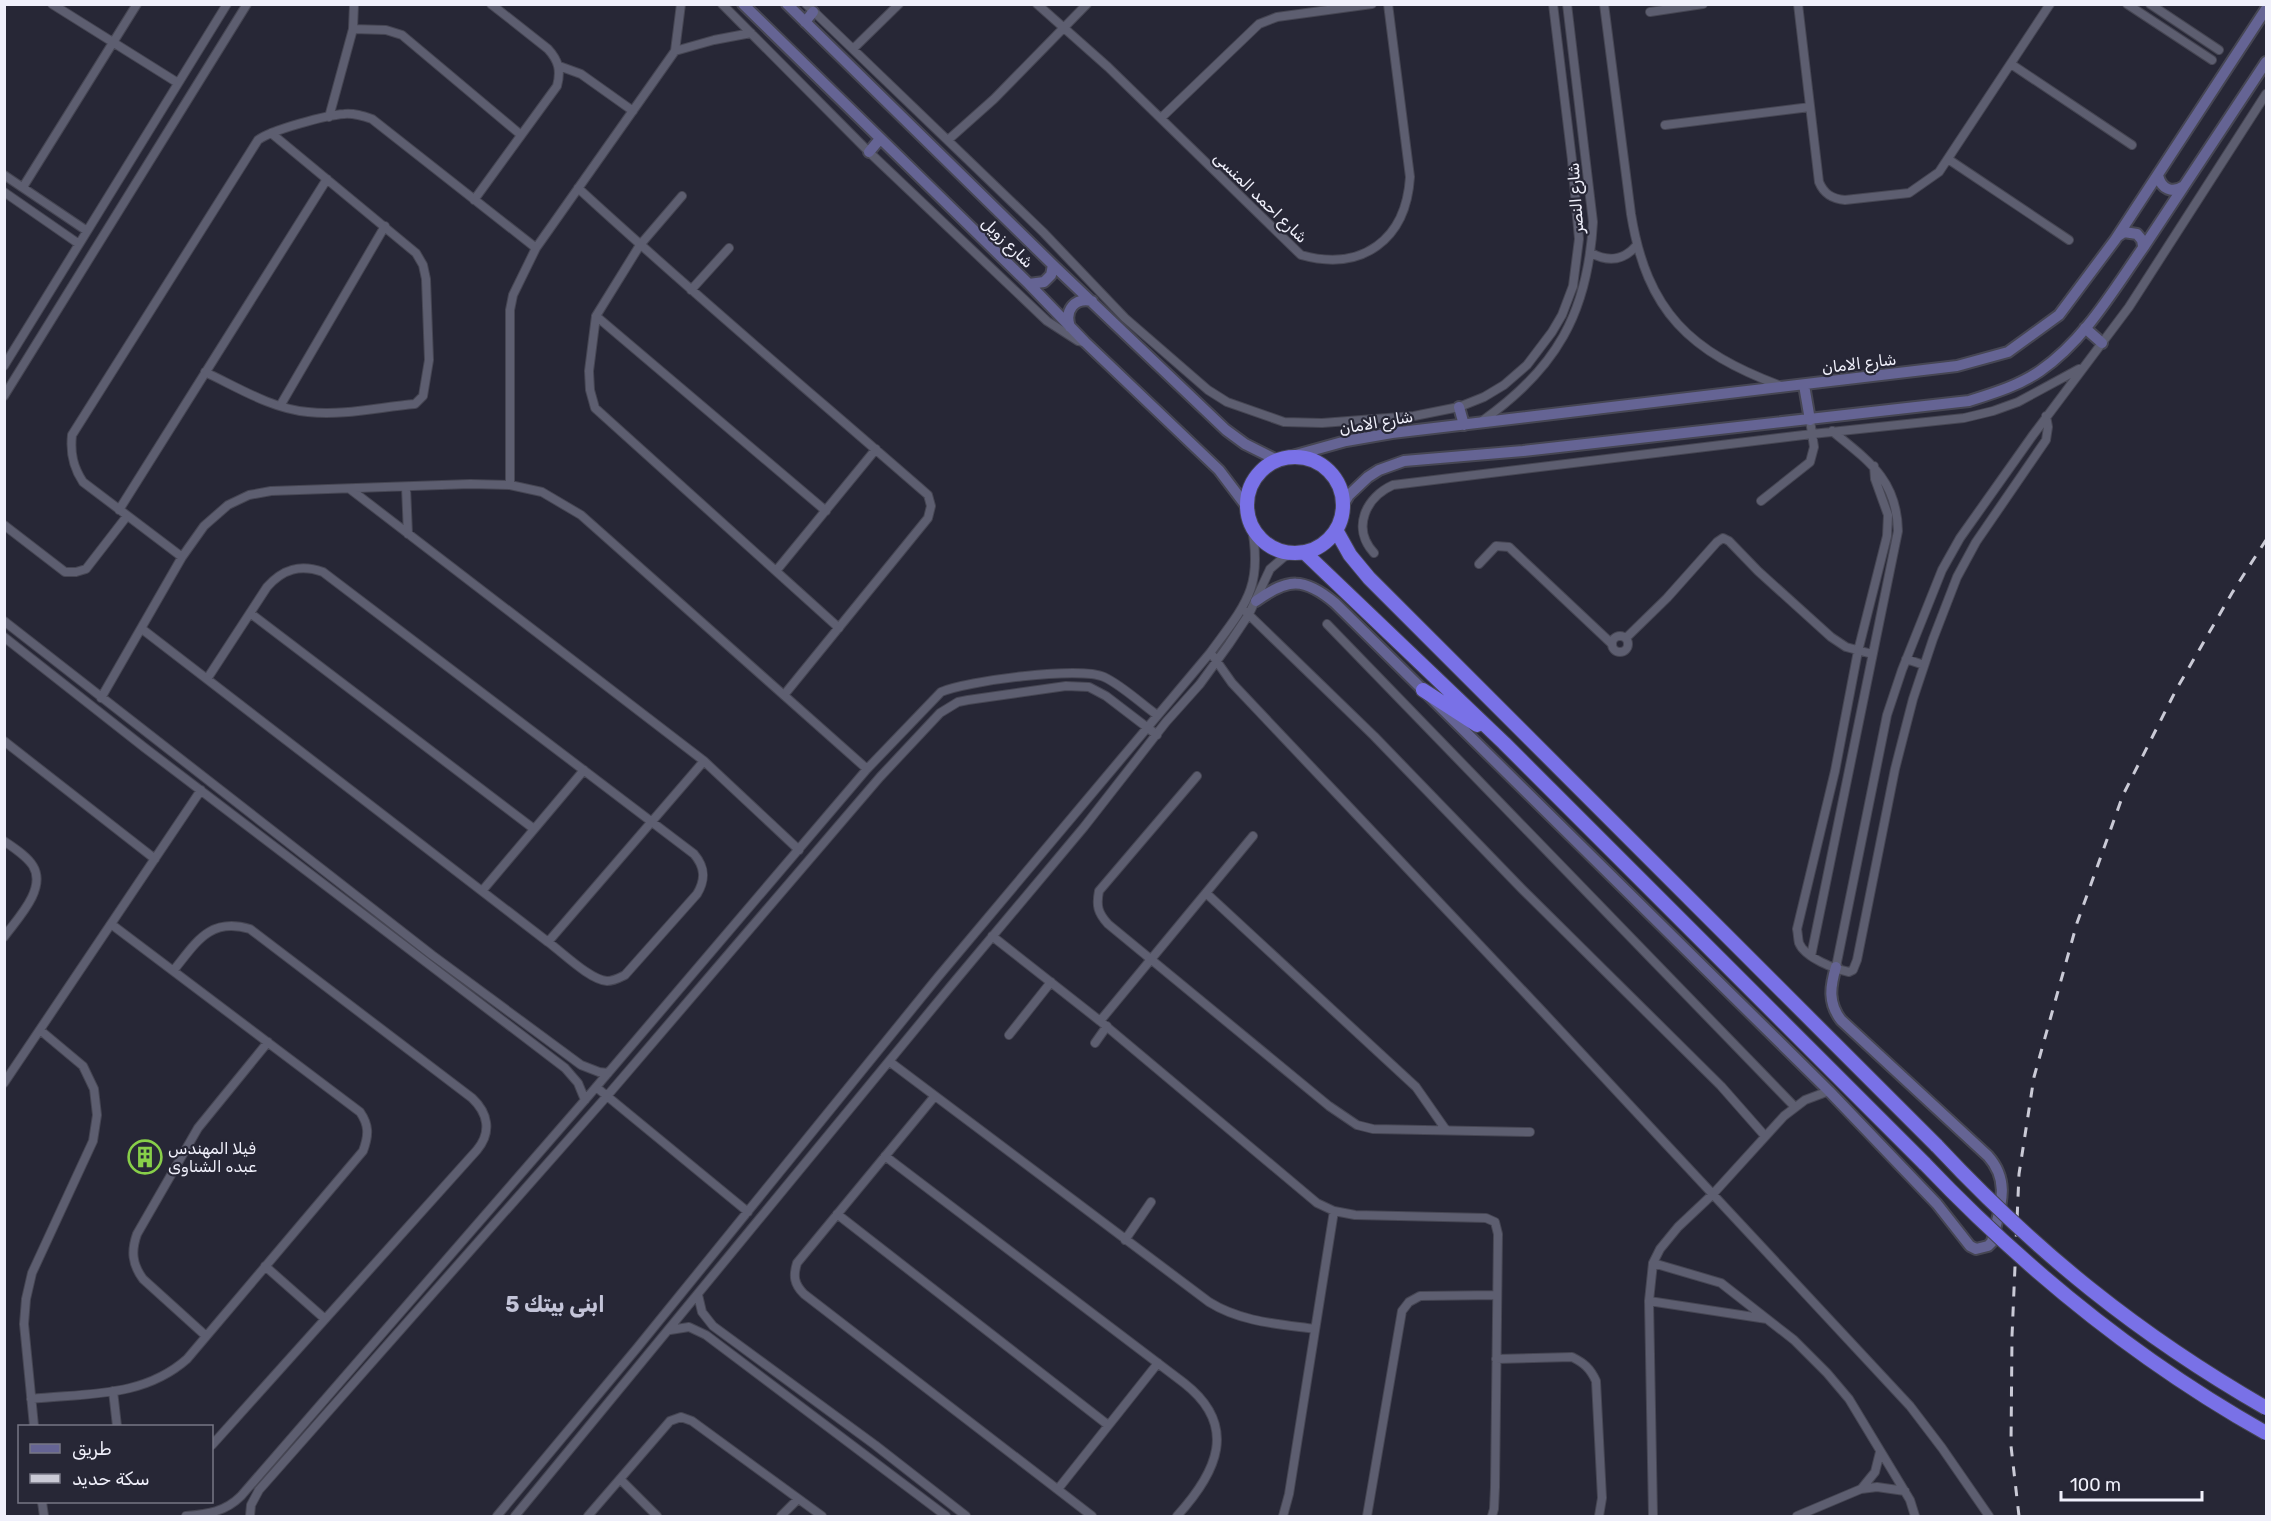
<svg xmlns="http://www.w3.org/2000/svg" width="2271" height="1521" viewBox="0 0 2271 1521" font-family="Rubik,'Noto Naskh Arabic',sans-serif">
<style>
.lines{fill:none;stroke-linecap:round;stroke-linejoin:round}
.street-casing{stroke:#464653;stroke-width:10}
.secondary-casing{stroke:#464653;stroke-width:14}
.highway-casing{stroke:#464653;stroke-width:16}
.street{stroke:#5d5e70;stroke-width:8}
.secondary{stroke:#656494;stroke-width:10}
.highway{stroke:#7971e7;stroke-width:14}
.rail{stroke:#cacad6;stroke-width:3;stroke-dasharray:10 10;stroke-linecap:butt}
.highway-bridge-casing{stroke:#464653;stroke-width:16;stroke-linecap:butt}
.highway-bridge{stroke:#7971e7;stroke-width:14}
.labels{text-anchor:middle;stroke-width:4.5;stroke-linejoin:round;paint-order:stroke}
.street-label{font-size:16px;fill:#f0f0fb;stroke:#272736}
.poi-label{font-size:16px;fill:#f0f0fb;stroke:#272736;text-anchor:start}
.district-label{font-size:22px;font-weight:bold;fill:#c3c4d8;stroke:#272736}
</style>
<rect width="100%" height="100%" fill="#272736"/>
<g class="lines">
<defs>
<path id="street" d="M52,4L178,83
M722,4L869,152L1047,321L1078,341L1084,342
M806,4L1043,232L1125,318L1208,390L1227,402L1284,422L1322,423L1414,416L1459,407L1484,397L1504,385L1527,365L1552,332L1562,315L1573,286L1579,239L1572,160L1553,4
M1037,4L1108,67L1301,255C1362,272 1406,240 1410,177L1388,4
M1604,4L1631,214C1647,312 1690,352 1781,386
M1798,4L1819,182C1824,194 1832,199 1845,200L1909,193L1939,172L2050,4
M2127,4L2212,60
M2150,4L2219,50
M1650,12L1703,4
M353,29L386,30L402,35L521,135
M853,49L899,4
M675,51L714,40L751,33
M2011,64L2132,145
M559,66L581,74L633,111
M329,117L353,29L354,4
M1161,118L1259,24L1277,17L1372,4
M1665,125L1810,107
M948,140L994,99L1087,4
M1948,159L2069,240
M4,175L87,231
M23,187L137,4
M578,188C692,293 811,393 928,495L931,506L928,518L784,695
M4,192L79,244
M682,196L640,245L596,316L589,371L590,390L595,408L839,628
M474,200L557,86C561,71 559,61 548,49L491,4
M1591,253C1608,262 1623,261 1636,246
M691,290L729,248
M596,316L826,511
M4,366L227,4
M205,372C237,387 272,409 308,412C343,416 380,407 415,404L423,396L429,360L426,279L423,265L416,253L271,133
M4,396L247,4
M280,406L385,226
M1482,421C1556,369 1588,313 1593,222L1567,4
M1874,466L1875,479L1888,515L1887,536L1858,651L1835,771L1797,929C1798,934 1798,939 1799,943C1805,958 1835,969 1849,972L1853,970L1857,960L1895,769L1913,699L1933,639L1957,577L1976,542L2046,440L2048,427L2046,416
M510,485V310L513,295L536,248L675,51L681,4
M406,487L408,534
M350,489L704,761L799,850
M1761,501L1810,462L1814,447L1810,420
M119,510L327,179
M4,525L65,572H76L86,569L127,516
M1374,553C1351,528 1366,497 1393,485L1812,434L1964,418L1993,411L2018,402L2079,369
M182,557L83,482C73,467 70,453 72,435L258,140C271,130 327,115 344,114C354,113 363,116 372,119L536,248
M1479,564L1496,546L1509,547L1612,644
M776,571L876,449
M1246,612L1374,736L1522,889L1721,1086L1765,1136
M250,613L534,829
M4,621L432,955L581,1065L599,1072L608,1073
M1327,624L1795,1107
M142,629L548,942C562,952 590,980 607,981C614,981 619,978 625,975L697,894C706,879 705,867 694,854L323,572C300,564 283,569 267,587L207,679
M1612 644a8 8 0 1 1 16 0a8 8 0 1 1-16 0Z
M4,637L145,748L565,1068L578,1083L585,1100
M1626,638L1667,598L1717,542L1723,538L1729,541L1758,571L1831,637L1846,647L1872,654
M1213,656L1232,683L1543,1012L1910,1406L1942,1448L1989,1516
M1906,659L1924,665
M101,698L182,557L204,526L228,505L249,495L271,491L470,484L510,485L542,492L581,515L867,769
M4,741L155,859
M1197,776L1099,891C1096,906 1098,913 1108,924L1329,1106L1357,1125L1373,1129L1530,1132
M4,841C14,848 27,856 33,866C47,889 17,919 4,937
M482,891L584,770
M1206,893L1416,1087L1446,1130
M992,936L1100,1021L1317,1203L1334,1211L1355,1215L1486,1218L1495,1222L1498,1234L1495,1487L1494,1509L1492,1516
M548,942L704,761
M1811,956L1898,531C1897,480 1869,461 1832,431
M1836,967L1887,715L1902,670L1942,570L1960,538L2033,435L2129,307L2266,94
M173,971C196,943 209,917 250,929L472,1098C488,1113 492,1132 477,1150L212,1445
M1100,1021L1253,836
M1009,1035L1051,982
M1095,1043L1107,1026
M890,1062L1209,1302C1241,1322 1278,1324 1315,1329
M4,1083L201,790
M596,1087L748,1212
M934,1097L797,1263C793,1276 794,1284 804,1294L1092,1516
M885,1156L1184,1383C1239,1426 1217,1472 1177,1516
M837,1214L1108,1425
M1125,1240L1151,1202
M1653,1263L1721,1283L1794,1340L1827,1373L1849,1399L1910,1500L1915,1516
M265,1266L325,1319
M698,1295L702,1312L713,1326L875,1445L966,1516
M1649,1301L1767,1319
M670,1330L689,1327L706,1335L946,1516
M206,1336L143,1279C132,1264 131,1251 137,1234L198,1128L268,1042
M1496,1359L1572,1357C1584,1363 1590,1368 1596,1381L1602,1498L1599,1516
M113,1391L117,1426
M31,1399C87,1393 143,1398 187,1359L363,1151C369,1135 369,1125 360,1112L111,924
M34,1426L24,1324L26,1299L32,1273L93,1141L97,1115L94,1089L83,1066L40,1030
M620,1479L657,1516
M1862,1488L1875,1472L1880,1452
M1058,1489L1158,1363
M42,1502L44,1516
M186,1516C208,1514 225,1512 241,1496L585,1100L867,769L941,692C966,681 1080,666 1104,677C1123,686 1140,703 1157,715
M250,1516L251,1505L259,1490L607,1096L880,777L940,713L958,702L968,700L1066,686L1089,687L1106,696L1157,735
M497,1516L637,1348L938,977L1210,653C1246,604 1264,587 1251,523
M515,1516L950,987L1084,827L1166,722L1200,684L1229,644L1249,614L1270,569L1284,557L1293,553
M588,1516L670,1421L681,1417L692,1421L822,1516
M781,1516L798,1499
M1283,1516L1289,1494L1334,1211
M1367,1516L1402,1311L1409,1302L1420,1296L1497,1295
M1653,1516L1649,1301L1653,1263L1660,1249L1678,1227L1713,1194L1784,1116L1805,1100L1829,1091
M1797,1516L1861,1489L1877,1487L1905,1491"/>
<path id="secondary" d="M743,4L1029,284L1085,342L1219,470L1247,507
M787,4L1053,265L1226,430L1245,444L1277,460
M805,22L813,12
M869,152L880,139
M2158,175C2161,189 2172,194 2184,186
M2118,236L2124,232L2137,234L2142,240L2143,246
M1029,284L1044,282L1051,275L1053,265
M1070,327C1064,310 1075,297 1092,301
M2085,328L2102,343
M1804,385L1810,420
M1459,407L1464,425
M1285,458L1346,441L1392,433L1957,366L2008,352L2059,315L2115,240L2266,9
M1343,505L1349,495L1368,477L1379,470L1404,461L1523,451L1969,401C1994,393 2018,386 2040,371C2085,340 2114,289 2145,245C2186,184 2226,123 2266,62
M1256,601C1288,578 1304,577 1335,603L1829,1091L1937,1204L1970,1246L1976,1249L1988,1246L1992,1242C1999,1209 2012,1183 1988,1156L1841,1020C1828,1003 1830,987 1836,967"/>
<path id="highway" d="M1247 505a48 48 0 1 1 96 0a48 48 0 1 1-96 0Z
M1336,530L1350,555L1369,578L1937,1146
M1304,552L1504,743L1925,1164
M1423,690L1477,725"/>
</defs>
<use href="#street" class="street-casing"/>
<use href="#secondary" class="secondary-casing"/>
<use href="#highway" class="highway-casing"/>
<use href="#street" class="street"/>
<use href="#secondary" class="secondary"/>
<use href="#highway" class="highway"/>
<path class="rail" d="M2019,1516L2011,1446L2012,1336L2019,1174L2034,1077L2077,923L2123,795L2176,690L2232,593L2266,540"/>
<defs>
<path id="highway-bridge" d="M1937,1146C2037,1253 2139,1335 2266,1408
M1925,1164C2026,1270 2138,1361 2266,1433"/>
</defs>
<use href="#highway-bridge" class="highway-bridge-casing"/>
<use href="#highway-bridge" class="highway-bridge"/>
</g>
<defs>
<symbol id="building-ring" viewBox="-11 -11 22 22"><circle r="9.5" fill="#272736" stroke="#88cf49" stroke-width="1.5"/><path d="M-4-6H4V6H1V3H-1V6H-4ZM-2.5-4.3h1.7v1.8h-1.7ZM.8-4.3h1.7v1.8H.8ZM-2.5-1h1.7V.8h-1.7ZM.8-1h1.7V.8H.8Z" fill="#88cf49"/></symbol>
</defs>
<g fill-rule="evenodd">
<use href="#building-ring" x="126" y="1138" width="38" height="38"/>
</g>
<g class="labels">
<g class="street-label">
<text transform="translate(1261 197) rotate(44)" y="6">شارع احمد المنسى</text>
<text transform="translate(1575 198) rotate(-94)" y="6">شارع النصر</text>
<text transform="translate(1008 242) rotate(44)" y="6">شارع زويل</text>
<text transform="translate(1859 363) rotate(-7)" y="6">شارع الامان</text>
<text transform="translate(1376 422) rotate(-10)" y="6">شارع الامان</text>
</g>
<g class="poi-label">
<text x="168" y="1154">فيلا المهندس<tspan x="168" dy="18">عبده الشناوى</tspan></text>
</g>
<g class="district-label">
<text x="555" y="1312">ابنى بيتك 5</text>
</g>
</g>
<rect width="2271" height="1521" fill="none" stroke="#f0f0fb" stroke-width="12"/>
<rect x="18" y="1425" width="195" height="78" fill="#272736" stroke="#777785" stroke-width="1.5"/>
<rect x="30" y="1444" width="30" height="9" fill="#656494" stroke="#777785" stroke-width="1.5"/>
<text x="72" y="1455" font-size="18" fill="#f0f0fb">طريق</text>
<rect x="30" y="1474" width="30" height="9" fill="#cacad6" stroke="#777785" stroke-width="1.5"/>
<text x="72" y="1485" font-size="18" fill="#f0f0fb">سكة حديد</text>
<path d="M2061 1491v9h141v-9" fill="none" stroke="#f0f0fb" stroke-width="3"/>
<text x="2070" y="1491" font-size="18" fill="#f0f0fb" stroke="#272736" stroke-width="4.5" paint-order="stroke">100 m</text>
</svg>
